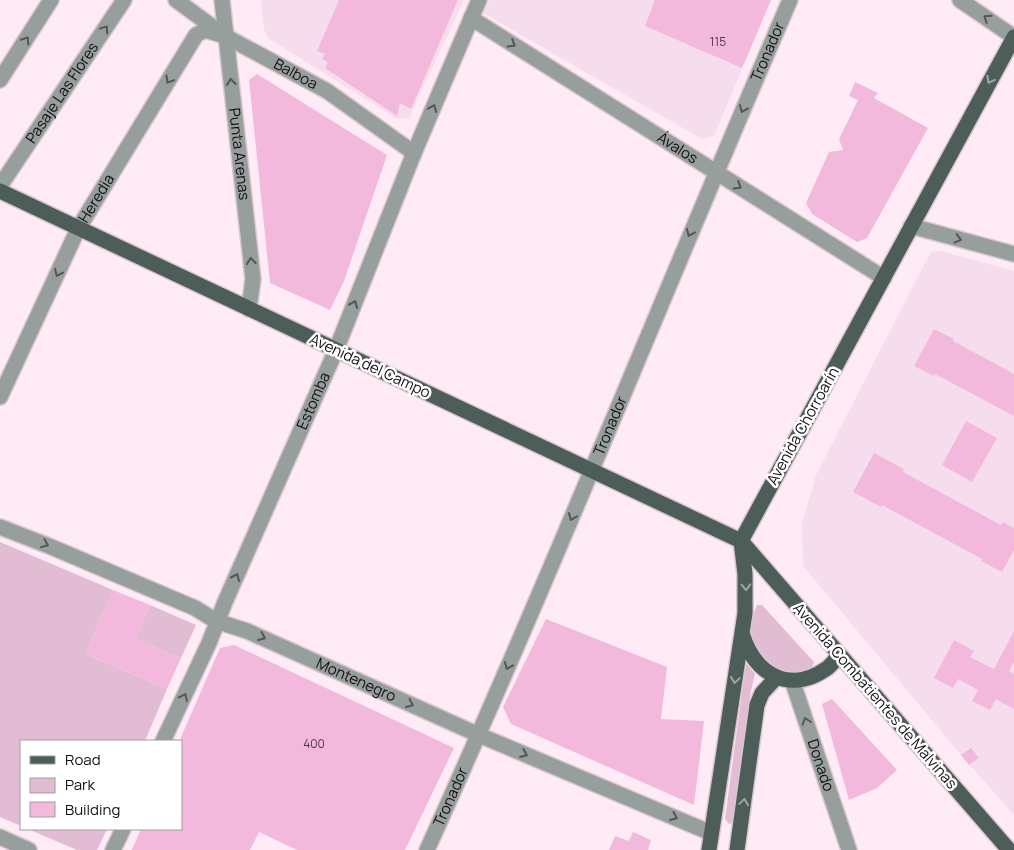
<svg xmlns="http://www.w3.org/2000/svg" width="1014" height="850" viewBox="0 0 1014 850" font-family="Manrope,sans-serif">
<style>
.built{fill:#f6dded}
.green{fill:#e1bcd3}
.building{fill:#f2b9dd}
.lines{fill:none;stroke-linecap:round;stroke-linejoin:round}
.minor-casing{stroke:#d8c7d1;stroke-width:18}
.major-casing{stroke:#d8c7d1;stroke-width:18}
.minor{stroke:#969f9c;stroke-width:15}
.major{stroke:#4d5d57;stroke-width:15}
.oneway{stroke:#545656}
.oneway2{stroke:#9da6a3}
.labels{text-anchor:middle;stroke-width:5;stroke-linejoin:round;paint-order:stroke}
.number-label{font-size:12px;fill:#4b3844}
.street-label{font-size:15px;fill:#130d11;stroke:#fff}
</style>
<rect width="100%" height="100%" fill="#feebf6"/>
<path class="built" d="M261,0H464L409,118L397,119L268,38L264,29Z
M489,0H771L714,136L702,139L483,13Z
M942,251L1014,271V815L961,755L803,566L802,523L816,475L928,257L932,252Z"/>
<path class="green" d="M0,542L113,590L86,654L167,689L145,741H21V826L0,817Z
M150,605L196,625L181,658L135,639Z
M757,605H762L814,662L812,667C804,671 795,673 786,673C769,671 749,647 749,631C749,623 754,613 757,605Z
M746,663L755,674L750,695L736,820L734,823L729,824L725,819Z
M28,829H107L97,850H77Z"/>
<path class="building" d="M339,0H458L411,109L400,103L397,116L325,68L328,62L322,59L325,54L317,51Z
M655,0H771L742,68L645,26Z
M257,74L387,155L344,281L330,310L270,283L249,80Z
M855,82L878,93L874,98L928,128L867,238L857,242L812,214L806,203L829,152L843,150L839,139L858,100L849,96Z
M934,329L954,339L953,341L1014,374V416L935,374L934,376L914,366Z
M966,421L997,438L972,482L942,465Z
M874,453L904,469L903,472L938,491L1001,525L1003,522L1014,528V550L1002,572L981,561L982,559L882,505L881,507L853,492Z
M113,590L150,605L135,639L181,658L167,689L86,654Z
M546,619L667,667L661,719L704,721L694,805L511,724L503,707Z
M1014,631V662L1009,671L1014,674V709L996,699L990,710L972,701L978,690L958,679L953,688L934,678L954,640L974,651L970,657L994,669Z
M234,645L454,748L405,850H297L259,832L250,850H132L141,829H181V737L220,648Z
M832,699L897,770L877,788L849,800L822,704Z
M971,748L979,758L969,765L961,755Z
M633,832L651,840L648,849L649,850H609L615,836L629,841Z"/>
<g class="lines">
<defs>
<g id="minor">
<path id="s1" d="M176,0L225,36L327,91L414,153"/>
<path id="s2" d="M222,0L253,279L249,309"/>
<path d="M960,0L1014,37"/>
<path id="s3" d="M471,18L884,278"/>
<path d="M0,80L51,0"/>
<path id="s4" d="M0,186L124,0"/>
<path d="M911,226L1014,254"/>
<path id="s5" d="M0,397L78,229L196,35L205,30L225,36"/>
<path id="s6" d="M0,527L49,546L195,608L216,621L247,631L479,735L711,833"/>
<path id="s7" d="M792,680L849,850"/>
<path id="s8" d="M163,741L209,643L225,602L336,350L414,153L479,0"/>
<path d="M0,837L29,850"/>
<path d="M113,850L123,829"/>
<path id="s9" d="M427,850C554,569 668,283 790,0"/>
</g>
<path id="major" d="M0,191L741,541L1009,850
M742,633C754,673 788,695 826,669C831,666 835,660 839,655
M709,850L745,613V574L741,541L1014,37
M737,850L757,705L762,693L776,678"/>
</defs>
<use href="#minor" class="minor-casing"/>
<use href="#major" class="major-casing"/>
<use href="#minor" class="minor"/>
<use href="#major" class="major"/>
</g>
<defs><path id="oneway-chevron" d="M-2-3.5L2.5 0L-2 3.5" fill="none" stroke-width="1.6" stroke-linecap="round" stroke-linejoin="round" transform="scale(1.25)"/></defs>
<g class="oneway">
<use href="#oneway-chevron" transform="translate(987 18) rotate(-146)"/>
<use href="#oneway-chevron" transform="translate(105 29) rotate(-56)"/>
<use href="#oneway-chevron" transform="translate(26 40) rotate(-57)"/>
<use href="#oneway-chevron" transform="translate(512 44) rotate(32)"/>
<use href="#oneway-chevron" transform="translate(169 80) rotate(121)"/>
<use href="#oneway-chevron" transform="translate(231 82) rotate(-96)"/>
<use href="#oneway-chevron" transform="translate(433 108) rotate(-67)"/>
<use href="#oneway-chevron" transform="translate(743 109) rotate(113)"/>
<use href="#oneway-chevron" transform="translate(738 186) rotate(32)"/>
<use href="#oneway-chevron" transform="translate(690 233) rotate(113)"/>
<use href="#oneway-chevron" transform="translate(958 239) rotate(15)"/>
<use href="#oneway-chevron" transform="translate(251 261) rotate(-96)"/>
<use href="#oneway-chevron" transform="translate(58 273) rotate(115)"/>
<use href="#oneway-chevron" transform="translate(354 304) rotate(-68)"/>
<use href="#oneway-chevron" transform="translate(572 517) rotate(113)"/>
<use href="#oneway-chevron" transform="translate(45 544) rotate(22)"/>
<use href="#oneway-chevron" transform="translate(236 577) rotate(-66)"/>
<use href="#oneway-chevron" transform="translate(262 637) rotate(24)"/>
<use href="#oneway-chevron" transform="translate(508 666) rotate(113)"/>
<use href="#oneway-chevron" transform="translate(184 697) rotate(-65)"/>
<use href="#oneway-chevron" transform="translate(410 704) rotate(24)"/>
<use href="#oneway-chevron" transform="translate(806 721) rotate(-108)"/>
<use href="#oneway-chevron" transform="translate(524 754) rotate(23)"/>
<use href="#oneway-chevron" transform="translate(674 817) rotate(23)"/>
</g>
<g class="oneway2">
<use href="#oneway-chevron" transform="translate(990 80) rotate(119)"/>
<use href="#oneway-chevron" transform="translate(746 587) rotate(88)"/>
<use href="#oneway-chevron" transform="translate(735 680) rotate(98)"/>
<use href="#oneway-chevron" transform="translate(744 802) rotate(-82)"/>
</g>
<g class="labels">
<g class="number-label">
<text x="718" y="46">115</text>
<text x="314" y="748">400</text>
</g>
<g class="street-label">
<text dy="5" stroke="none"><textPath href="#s9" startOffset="868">Tronador</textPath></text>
<text dy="5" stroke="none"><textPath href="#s1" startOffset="141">Balboa</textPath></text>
<text dy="5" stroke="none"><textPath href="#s4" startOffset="112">Pasaje Las Flores</textPath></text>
<text dy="5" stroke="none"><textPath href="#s3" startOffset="244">Ávalos</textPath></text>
<text dy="5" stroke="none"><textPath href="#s2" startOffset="155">Punta Arenas</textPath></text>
<text dy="5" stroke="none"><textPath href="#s5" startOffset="221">Heredia</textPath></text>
<text transform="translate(370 366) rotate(25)" y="5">Avenida del Campo</text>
<text dy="5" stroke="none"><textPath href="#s8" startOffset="372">Estomba</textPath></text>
<text dy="5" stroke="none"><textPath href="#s9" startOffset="462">Tronador</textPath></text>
<text transform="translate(803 426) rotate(-61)" y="5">Avenida Chorroarín</text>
<text dy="5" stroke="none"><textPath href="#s6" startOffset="388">Montenegro</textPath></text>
<text transform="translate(875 696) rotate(49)" y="5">Avenida Combatientes de Malvinas</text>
<text dy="5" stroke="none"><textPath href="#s7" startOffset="90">Donado</textPath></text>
<text dy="5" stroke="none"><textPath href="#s9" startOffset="58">Tronador</textPath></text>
</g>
</g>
<rect x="20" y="740" width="162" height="90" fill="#ffffff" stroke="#a19ea0"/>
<rect x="30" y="756" width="25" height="8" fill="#4d5d57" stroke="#a19ea0"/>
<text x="65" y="765" font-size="15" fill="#130d11">Road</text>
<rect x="30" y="778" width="25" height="15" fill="#e1bcd3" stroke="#a19ea0"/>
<text x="65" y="790" font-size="15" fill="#130d11">Park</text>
<rect x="30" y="802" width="25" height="15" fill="#f2b9dd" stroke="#a19ea0"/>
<text x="65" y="815" font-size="15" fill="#130d11">Building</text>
</svg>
